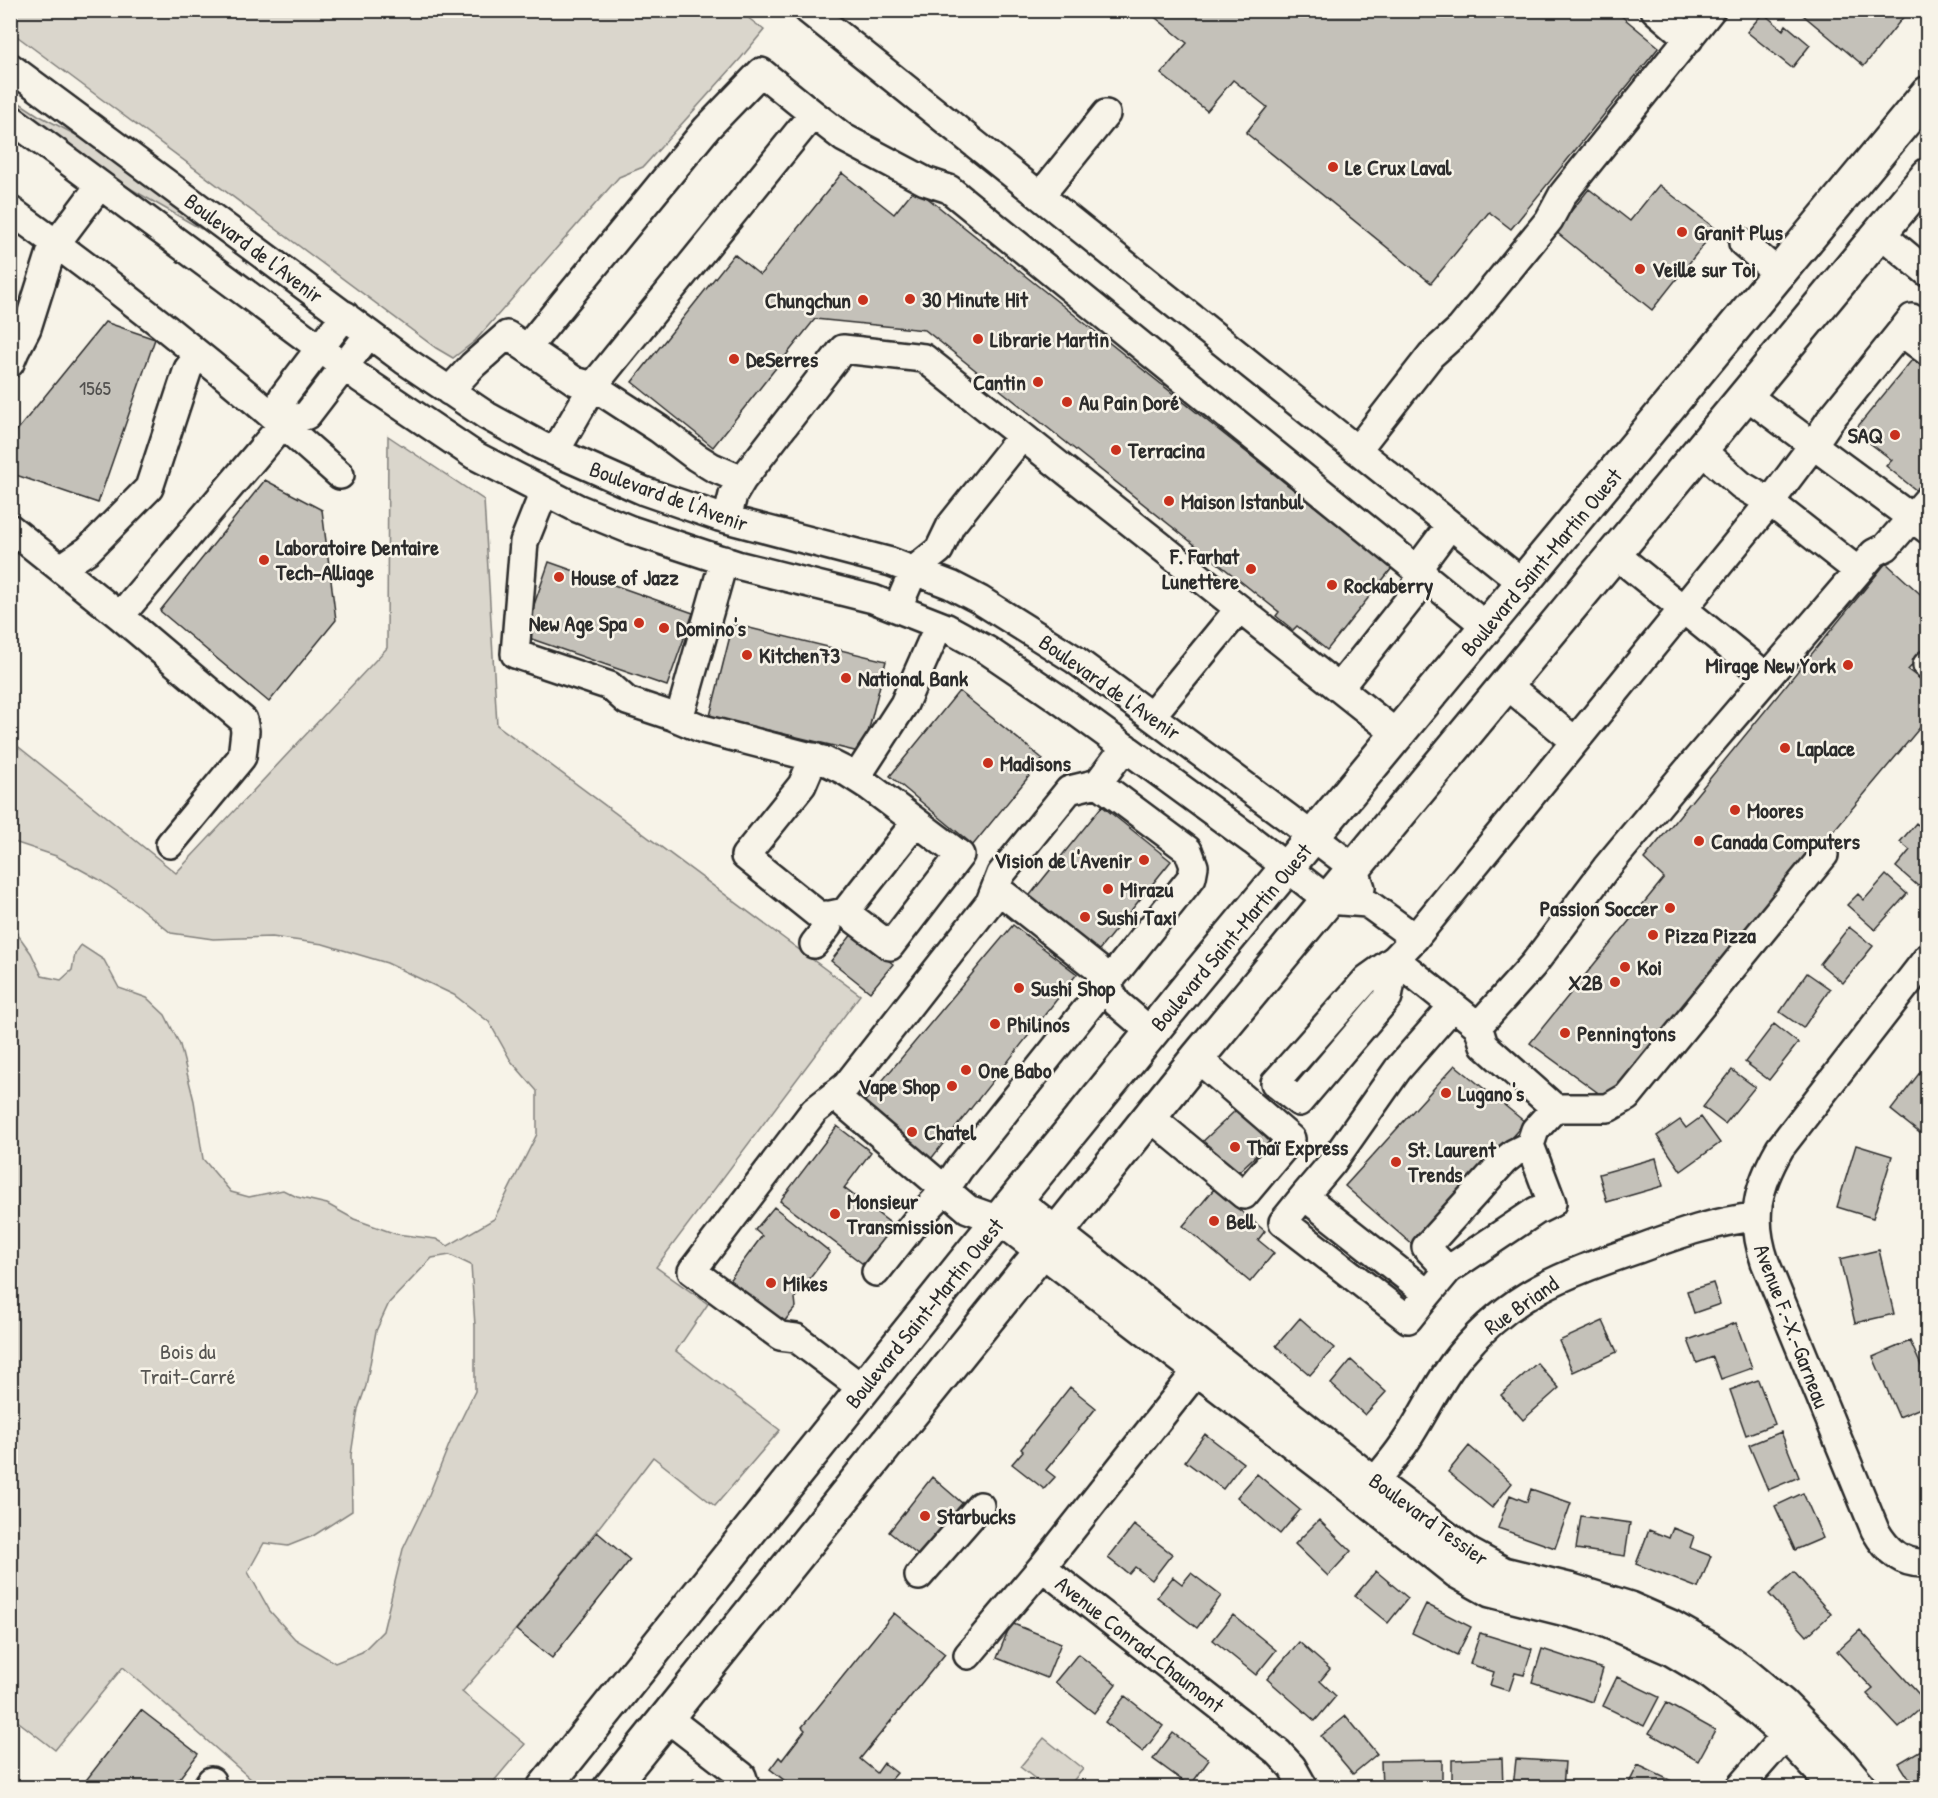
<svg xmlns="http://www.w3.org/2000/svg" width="1938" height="1798" viewBox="0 0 1938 1798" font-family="'Patrick Hand',sans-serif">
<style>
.green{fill:#dad6cc;stroke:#82807c;stroke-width:1.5;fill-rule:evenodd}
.building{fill:#c4c1b9;stroke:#2b2b2b;stroke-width:1.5}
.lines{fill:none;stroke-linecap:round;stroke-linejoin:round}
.minor-casing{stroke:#2b2b2b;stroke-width:32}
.major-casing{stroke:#2b2b2b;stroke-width:38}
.minor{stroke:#f7f3e8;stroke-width:27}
.major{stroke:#f7f3e8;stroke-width:33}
.poi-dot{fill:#c8321e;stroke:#f7f3e8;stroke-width:2}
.labels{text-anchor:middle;stroke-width:5;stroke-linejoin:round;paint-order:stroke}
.number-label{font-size:20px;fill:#51504e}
.poi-label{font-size:22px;font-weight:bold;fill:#2b2b2b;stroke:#f7f3e8;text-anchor:start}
.street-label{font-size:22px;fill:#2b2b2b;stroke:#f7f3e8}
.park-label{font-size:22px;fill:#575653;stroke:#f7f3e8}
</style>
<rect width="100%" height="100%" fill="#f7f3e8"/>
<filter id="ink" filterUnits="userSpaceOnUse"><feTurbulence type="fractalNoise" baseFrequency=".0167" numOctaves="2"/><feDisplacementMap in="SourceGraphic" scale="12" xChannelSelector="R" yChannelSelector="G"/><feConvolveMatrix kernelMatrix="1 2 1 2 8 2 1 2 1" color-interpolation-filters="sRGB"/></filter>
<g filter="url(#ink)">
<path class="green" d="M738,10L764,30L741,58L643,167L619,177L475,341L453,358L436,348L10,31L11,10Z
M12,98L38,115L95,145L203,226L201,229L119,182L11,102Z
M388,436L484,500L497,725L860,995L656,1267L708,1304L676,1351L780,1430L715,1506L653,1457C592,1538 529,1616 462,1692L525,1744L489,1787H260L123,1667L55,1750L11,1716V925L31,953L42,976L61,980L72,970L75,954L81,945L104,960L119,988L147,998L165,1015L180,1045L194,1101L203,1159L231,1192L249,1197L283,1190L297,1197L327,1204L354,1219L396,1234L436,1239L448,1246L494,1219L537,1134V1091L511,1061L489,1022L454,995L387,963L323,944L272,937L213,939L171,933L137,905L98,879L56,856L11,841L10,740L176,873L387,648ZM450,1255L471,1265L475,1326V1391L451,1440L428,1497L403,1549L383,1631L362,1652L335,1663L295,1639L270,1611L248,1572L264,1543L288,1546L313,1536L352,1511L351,1455L358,1409L366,1386L376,1331L389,1303L432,1258Z
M1044,1738L1083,1769L1068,1787H1046L1020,1767Z"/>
<path class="building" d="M1146,10H1614L1659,47L1511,229L1489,212L1431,283L1246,133L1267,107L1233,80L1207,111L1161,74L1187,43Z
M1797,10H1909L1864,66Z
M1763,13L1783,30L1786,25L1810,45L1792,68L1747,32Z
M842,173L894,214L915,188L1392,568L1327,650L1297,626L1293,630L1276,616L1279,612L925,330L815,319L713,447L632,382L734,254L760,275Z
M1659,185L1716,229L1652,310L1555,231L1589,189L1630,221Z
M105,322L155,339L98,503L10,473V439Z
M1916,355L1928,364V478L1917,491L1886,466L1892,460L1854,431Z
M265,480L322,510L336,620L269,702L160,611Z
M549,562L693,613L667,686L523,636Z
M1886,563L1928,601V647L1908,670L1928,685V718L1608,1100L1530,1043L1664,878L1644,859Z
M733,624L886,661L863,753L710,716Z
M959,691L1043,759L973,845L890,776Z
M1102,806L1171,861L1095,955L1026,900Z
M1916,823L1928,833V876L1918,886L1896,867L1910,850L1900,842Z
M1886,875L1907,894L1875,930L1847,905L1858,894L1864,900Z
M1013,925L1077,974L927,1164L856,1112Z
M1849,927L1873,946L1843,983L1820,964Z
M853,933L893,964L870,992L831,961Z
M1807,973L1830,989L1803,1028L1780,1012Z
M1774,1024L1798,1043L1769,1080L1745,1062Z
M1928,1062V1126L1921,1134L1891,1110Z
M1455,1065L1525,1122L1415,1247L1345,1186Z
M1732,1070L1755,1087L1725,1124L1703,1107Z
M1237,1109L1270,1142L1231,1179L1198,1146Z
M1701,1117L1720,1143L1681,1171L1657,1136L1680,1120L1686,1128Z
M837,1126L871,1152L844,1188L897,1228L867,1267L780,1201Z
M1856,1145L1892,1156L1873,1218L1837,1207Z
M1656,1158L1663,1186L1607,1202L1599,1174Z
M1214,1189L1265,1231L1258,1240L1274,1253L1250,1282L1183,1226Z
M774,1207L830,1252L795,1298L796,1307L779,1328L725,1286L762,1236L755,1230Z
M1879,1250L1894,1314L1855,1323L1840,1259Z
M1713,1283L1720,1304L1694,1313L1687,1291Z
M1300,1318L1334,1348L1310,1375L1276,1346Z
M1603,1321L1617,1352L1573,1372L1559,1341Z
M1736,1323L1752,1368L1721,1379L1713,1357L1697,1363L1688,1340Z
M1910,1341L1928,1381V1405L1899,1417L1873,1357Z
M1351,1360L1386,1392L1365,1415L1331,1384Z
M1537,1363L1559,1388L1523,1420L1501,1395Z
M1758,1380L1775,1424L1746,1435L1730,1390Z
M1070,1387L1096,1408L1046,1470L1055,1477L1044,1489L1012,1464L1023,1451L1021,1449Z
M1781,1432L1799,1477L1768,1490L1749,1445Z
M1205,1434L1243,1463L1223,1489L1185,1461Z
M1469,1446L1512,1483L1492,1508L1448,1472Z
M1257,1474L1300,1510L1280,1534L1237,1497Z
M932,1477L969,1509L940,1535L937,1533L919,1556L889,1532Z
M1531,1489L1571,1503L1555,1548L1498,1528L1510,1495L1527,1502Z
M1803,1493L1823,1538L1795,1550L1775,1506Z
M1581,1516L1630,1523L1625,1556L1576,1549Z
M1319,1520L1351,1551L1328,1576L1295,1544Z
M1134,1525L1172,1554L1152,1580L1135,1567L1129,1574L1108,1558Z
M1673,1528L1694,1536L1690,1548L1711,1556L1698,1588L1636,1564L1649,1530L1669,1538Z
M597,1532L630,1560L552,1658L516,1630Z
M1376,1571L1408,1598L1388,1623L1355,1596Z
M1794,1572L1831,1614L1807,1636L1769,1594Z
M1191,1573L1221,1596L1197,1628L1157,1597L1173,1577L1182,1584Z
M1426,1604L1471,1627L1457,1655L1412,1633Z
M894,1613L945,1654L860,1759L877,1773L884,1763L897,1773L890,1781L898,1788H794L770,1769L779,1757L782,1760L805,1730L802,1727Z
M1233,1615L1276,1650L1256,1675L1213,1640Z
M1011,1623L1061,1643L1047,1678L997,1658Z
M1860,1630L1927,1703L1899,1728L1867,1694L1873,1689L1837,1651Z
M1480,1633L1532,1649L1524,1675L1515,1673L1509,1691L1490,1685L1494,1672L1470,1664Z
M1299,1642L1330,1669L1320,1681L1336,1696L1315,1721L1267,1679Z
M1542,1649L1603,1669L1593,1702L1532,1682Z
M1078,1654L1116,1684L1094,1713L1055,1682Z
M1617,1677L1659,1697L1644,1726L1603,1706Z
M1125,1696L1163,1726L1143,1752L1105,1722Z
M1666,1703L1715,1730L1698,1761L1649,1733Z
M141,1710L198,1754L172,1788H80Z
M1346,1716L1377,1754L1353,1774L1321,1736Z
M1173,1733L1209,1760L1190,1786L1153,1759Z
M1926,1747L1928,1750V1788H1915L1899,1763Z
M1502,1758L1503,1788H1452V1760Z
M1516,1759L1565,1762L1563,1788H1513Z
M1442,1760V1788H1382L1381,1761Z
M1638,1765L1678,1784L1676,1788H1634L1628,1785Z
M694,1778L707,1788H687Z"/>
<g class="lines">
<defs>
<path id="minor" d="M808,10L1523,583
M1655,10L1689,39
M10,67L404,360L487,416L540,445L644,491L719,517L891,562L951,585L980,600L1074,659L1287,817L1354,868L1361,888
M10,118L360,378L474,455L577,508L631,530L737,565L873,599L947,628L987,650L1056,697L1253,841L1328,900L1367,903L1415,938
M1040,196L1106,114
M10,210C125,293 235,381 340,475
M1880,233L1928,273
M1743,243L1779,274
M345,315L283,397V424L307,415L369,334
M1928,330L1912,318L1830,420L1813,445L1928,530
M1901,332L1928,352
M527,348L707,128L761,72L813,114
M10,363L15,351L27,328L52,249L100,185
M449,391L473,365L507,335L575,381L593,386L659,429L696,457L712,467L742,480
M1357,450L1431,355L1460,329L1549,220L1563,194L1711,10
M1701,450L1741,485L1770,502L1858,571
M555,452L593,386L813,114L844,138L925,181L949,189L1487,627
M544,492L524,542L515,654L610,686L627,701L672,716L703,729L823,760L845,771L870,787L960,855L890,946L845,912
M727,519L733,495L742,480L843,349L924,358L1398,735
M10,528L120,616L243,720L245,731L242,757L170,844
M1615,554L1767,677
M61,568L88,550L149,488L188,369L199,355
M898,607L914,570L939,550L951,525L1022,436
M120,616L283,424
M1927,665L1928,664
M1507,685L1575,741
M1339,688L1413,595L1424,560L1450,525
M1152,715L1239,609
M679,719L724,560
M814,757L802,785L745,856L821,917L845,912L916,822
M856,778L904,704L939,625
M996,888L1097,968L1117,1003L1152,1033
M814,944L828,926L826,915
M1928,957L1780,1148C1757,1188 1750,1218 1765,1262L1875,1530C1887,1551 1902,1565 1928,1563
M1395,959L1388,997L1299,1102L1275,1083L1367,979L1395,959L1415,938L1770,502L1813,445L1746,395
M1395,959L1478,1026L1484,1045L1555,1108H1608L1627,1097L1824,855
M1453,1006L1398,1069L1332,1163L1304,1196L1428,1294L1448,1270L1536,1211L1552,1203L1530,1145L1535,1130L1555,1108
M1478,1026L1533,965L1606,868L1686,772L1874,553L1886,547L1928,499
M834,1095L968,1209L999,1220L1337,1479L1456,1574L1490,1593L1601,1621L1668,1650L1710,1675L1754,1709L1784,1735L1834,1788
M1149,1116L1244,1195L1291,1139L1197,1058
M1304,1196L1283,1222L1408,1319L1428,1294
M1016,1199L1375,1481L1469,1552L1504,1571L1569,1587L1630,1606L1671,1624L1710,1646L1747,1672L1784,1703L1839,1758L1864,1788
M1448,1270L1426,1247L1504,1161L1514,1153L1530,1145
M876,1272L916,1221L945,1190L959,1169L1192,877L1194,866L1188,850L1098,783
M1207,1358L1042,1567L1278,1752L1292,1767L1304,1788
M863,1389L796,1338L780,1336L692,1271L814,1111L846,1086L990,902L1001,874L1069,790L1098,783L1125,747
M1364,1494C1377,1478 1392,1462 1404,1444C1424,1415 1437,1383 1460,1355C1513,1291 1566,1274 1641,1248C1679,1234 1716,1221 1756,1217
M919,1576L980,1506
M968,1655L1042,1567
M666,1717L742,1776L746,1788
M206,1788L211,1781
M1739,1788L1796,1723"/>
<path id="major" d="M544,1788L972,1253L1189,986L1928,93
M610,1788L1197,1058L1928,175"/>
</defs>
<use href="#minor" class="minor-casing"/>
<use href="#major" class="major-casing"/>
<use href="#minor" class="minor"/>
<use href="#major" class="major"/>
</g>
</g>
<g class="poi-dot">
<circle cx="1333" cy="167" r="6"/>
<circle cx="1682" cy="232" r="6"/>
<circle cx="1640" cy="269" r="6"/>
<circle cx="910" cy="299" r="6"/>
<circle cx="863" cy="300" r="6"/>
<circle cx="978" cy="339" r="6"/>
<circle cx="734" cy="359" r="6"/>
<circle cx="1038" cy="382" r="6"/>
<circle cx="1067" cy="402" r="6"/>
<circle cx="1895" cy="435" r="6"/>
<circle cx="1116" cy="450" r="6"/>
<circle cx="1169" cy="501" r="6"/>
<circle cx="264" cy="560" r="6"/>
<circle cx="1251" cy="569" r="6"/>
<circle cx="559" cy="577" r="6"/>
<circle cx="1332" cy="585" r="6"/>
<circle cx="639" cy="623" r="6"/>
<circle cx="664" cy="628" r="6"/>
<circle cx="747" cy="655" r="6"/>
<circle cx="1848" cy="665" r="6"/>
<circle cx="846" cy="678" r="6"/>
<circle cx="1785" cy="748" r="6"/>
<circle cx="988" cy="763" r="6"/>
<circle cx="1735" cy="810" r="6"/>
<circle cx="1699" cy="841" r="6"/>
<circle cx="1144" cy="860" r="6"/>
<circle cx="1108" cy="889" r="6"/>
<circle cx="1670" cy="908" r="6"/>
<circle cx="1085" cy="917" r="6"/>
<circle cx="1653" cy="935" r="6"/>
<circle cx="1625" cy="967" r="6"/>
<circle cx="1615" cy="982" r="6"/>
<circle cx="1019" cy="988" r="6"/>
<circle cx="995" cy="1024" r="6"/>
<circle cx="1565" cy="1033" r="6"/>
<circle cx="966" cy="1070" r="6"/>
<circle cx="952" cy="1086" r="6"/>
<circle cx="1446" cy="1093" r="6"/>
<circle cx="912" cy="1132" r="6"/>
<circle cx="1235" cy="1147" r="6"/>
<circle cx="1396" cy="1162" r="6"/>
<circle cx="835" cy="1214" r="6"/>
<circle cx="1214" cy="1221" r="6"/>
<circle cx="771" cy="1283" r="6"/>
<circle cx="925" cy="1516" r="6"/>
</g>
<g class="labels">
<g class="number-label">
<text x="95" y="395">1565</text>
</g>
<g class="poi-label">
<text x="1345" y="175">Le Crux Laval</text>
<text x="1694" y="240">Granit Plus</text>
<text x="1652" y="277">Veille sur Toi</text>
<text x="922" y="307">30 Minute Hit</text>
<text x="851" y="308" text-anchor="end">Chungchun</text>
<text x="990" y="347">Librarie Martin</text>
<text x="746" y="367">DeSerres</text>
<text x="1026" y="390" text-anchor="end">Cantin</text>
<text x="1079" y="410">Au Pain Doré</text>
<text x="1883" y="443" text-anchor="end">SAQ</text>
<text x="1128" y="458">Terracina</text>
<text x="1181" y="509">Maison Istanbul</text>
<text x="276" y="555">Laboratoire Dentaire<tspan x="276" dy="25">Tech-Alliage</tspan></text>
<text x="1239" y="564" text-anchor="end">F. Farhat<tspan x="1239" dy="25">Lunettere</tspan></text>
<text x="571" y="585">House of Jazz</text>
<text x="1344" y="593">Rockaberry</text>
<text x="627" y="631" text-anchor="end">New Age Spa</text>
<text x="676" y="636">Domino's</text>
<text x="759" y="663">Kitchen73</text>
<text x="1836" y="673" text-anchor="end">Mirage New York</text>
<text x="858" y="686">National Bank</text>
<text x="1797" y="756">Laplace</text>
<text x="1000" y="771">Madisons</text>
<text x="1747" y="818">Moores</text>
<text x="1711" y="849">Canada Computers</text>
<text x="1132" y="868" text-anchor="end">Vision de l'Avenir</text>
<text x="1120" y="897">Mirazu</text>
<text x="1658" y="916" text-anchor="end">Passion Soccer</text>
<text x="1097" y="925">Sushi Taxi</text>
<text x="1665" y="943">Pizza Pizza</text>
<text x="1637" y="975">Koi</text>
<text x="1603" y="990" text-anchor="end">X2B</text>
<text x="1031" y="996">Sushi Shop</text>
<text x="1007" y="1032">Philinos</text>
<text x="1577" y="1041">Penningtons</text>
<text x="978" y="1078">One Babo</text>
<text x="940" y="1094" text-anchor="end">Vape Shop</text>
<text x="1458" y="1101">Lugano's</text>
<text x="924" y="1140">Chatel</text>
<text x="1247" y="1155">Thaï Express</text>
<text x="1408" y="1157">St. Laurent<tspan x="1408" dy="25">Trends</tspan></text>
<text x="847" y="1209">Monsieur<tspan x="847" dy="25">Transmission</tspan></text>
<text x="1226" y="1229">Bell</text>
<text x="783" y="1291">Mikes</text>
<text x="937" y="1524">Starbucks</text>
</g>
<g class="street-label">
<text transform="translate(254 248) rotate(37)" y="8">Boulevard de l'Avenir</text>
<text transform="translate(669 496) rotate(20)" y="8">Boulevard de l'Avenir</text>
<text transform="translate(1541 562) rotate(-50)" y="8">Boulevard Saint-Martin Ouest</text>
<text transform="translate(1110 687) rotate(35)" y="8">Boulevard de l'Avenir</text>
<text transform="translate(1231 937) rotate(-50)" y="8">Boulevard Saint-Martin Ouest</text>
<text transform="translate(1521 1305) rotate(-35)" y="8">Rue Briand</text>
<text transform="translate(924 1313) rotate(-51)" y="8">Boulevard Saint-Martin Ouest</text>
<text transform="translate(1792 1326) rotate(69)" y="8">Avenue F.-X.-Garneau</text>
<text transform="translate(1429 1519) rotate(36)" y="8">Boulevard Tessier</text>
<text transform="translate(1140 1644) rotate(38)" y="8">Avenue Conrad-Chaumont</text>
</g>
<g class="park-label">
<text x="188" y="1359">Bois du<tspan x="188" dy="25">Trait-Carré</tspan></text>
</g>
</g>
<rect width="1938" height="1798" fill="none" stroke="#f7f3e8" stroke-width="36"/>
<rect x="18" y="18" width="1902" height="1762" fill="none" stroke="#2b2b2b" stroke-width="2" filter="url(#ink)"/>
</svg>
